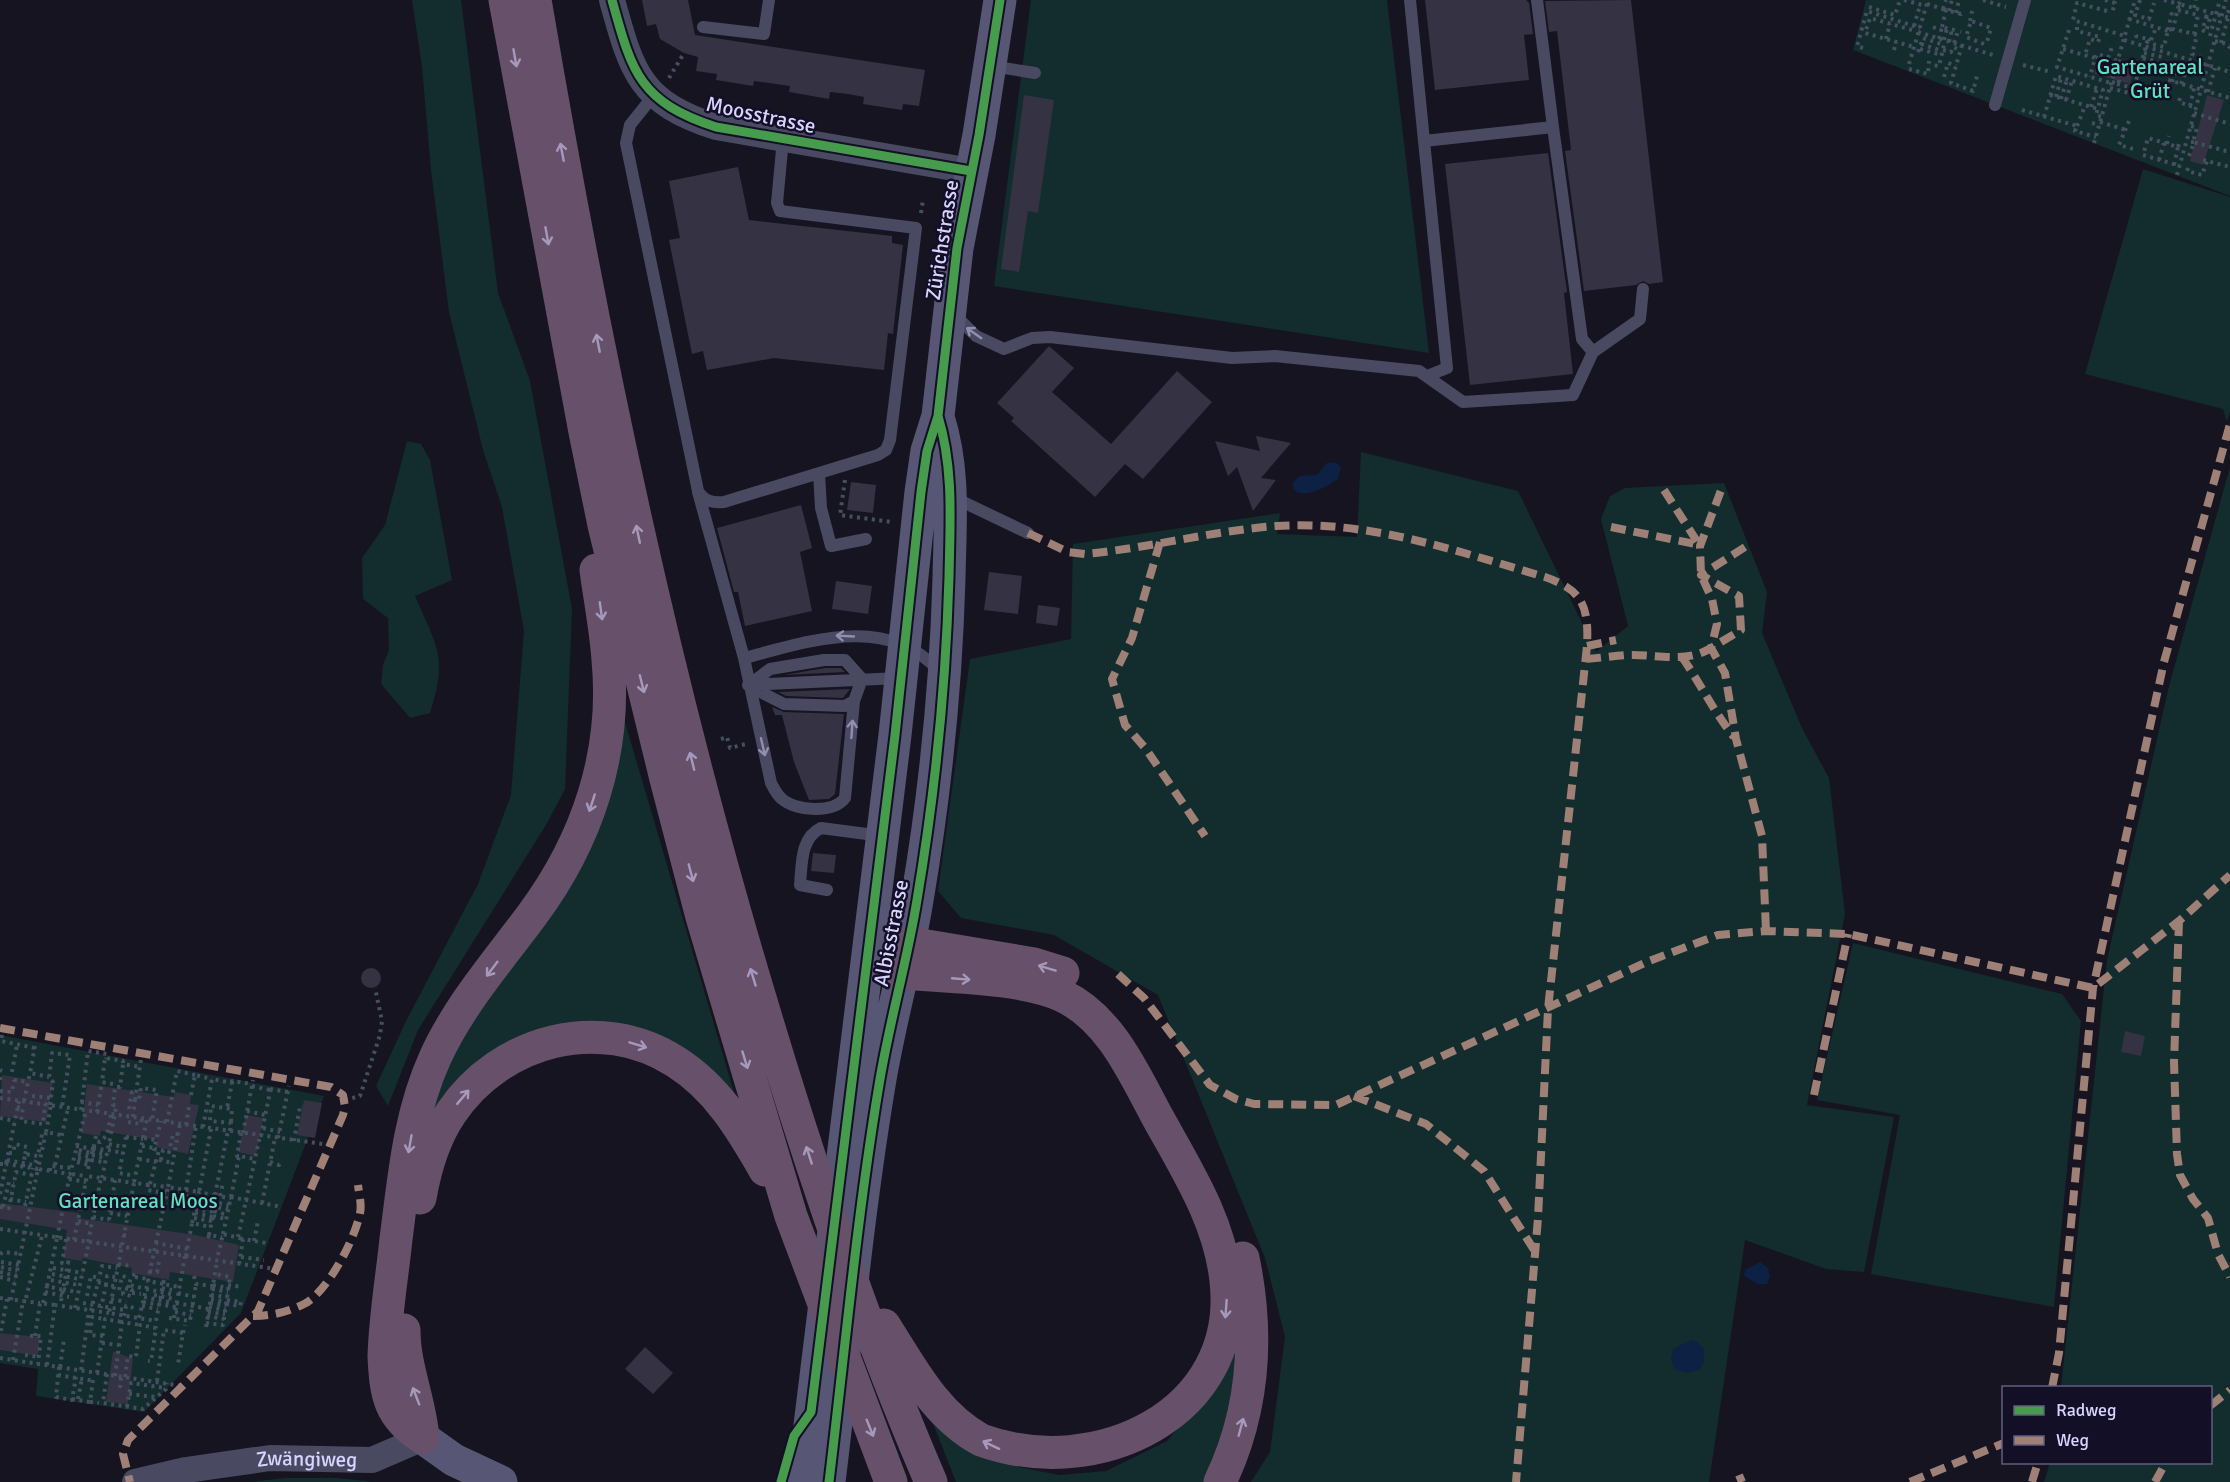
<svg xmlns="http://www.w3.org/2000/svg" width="2230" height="1482" viewBox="0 0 2230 1482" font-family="Signika,sans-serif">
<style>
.green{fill:#132c2d}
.water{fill:#0d2144}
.building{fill:#343243}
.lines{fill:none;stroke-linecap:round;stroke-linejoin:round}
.path{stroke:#44505f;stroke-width:4;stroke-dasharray:3 4.5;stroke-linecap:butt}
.lane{stroke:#4a4962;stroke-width:12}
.street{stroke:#4a4962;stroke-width:26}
.secondary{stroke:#575674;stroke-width:33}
.highway{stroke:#67516a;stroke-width:33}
.quiet{stroke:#9e8076;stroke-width:8;stroke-dasharray:15 8;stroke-linecap:butt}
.cycleway-casing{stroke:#130f26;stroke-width:13}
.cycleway{stroke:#469c4c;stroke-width:9}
.oneway{stroke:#a699bc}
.oneway2{stroke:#928eb0}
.labels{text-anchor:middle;stroke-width:5;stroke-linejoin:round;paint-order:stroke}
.park-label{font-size:21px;fill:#5fe0c0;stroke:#130f26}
.street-label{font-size:21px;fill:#d9d4ff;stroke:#130f26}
</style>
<rect width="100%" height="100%" fill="#161421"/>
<path class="green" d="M412,0H461L498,293L530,381L572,609L565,789L546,825L418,1030L388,1106L376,1086L406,1021L478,884L511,795L524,631L502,507L483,450L449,312L431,170L422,67Z
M1031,0H1387L1429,353L994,286Z
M1866,0H2230V196L1853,50Z
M2143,169L2230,197V411L2227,421L2223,409L2085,374Z
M407,441L421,444L430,460L452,580L415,596C437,647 448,657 430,713L410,718L381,684L383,665L389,650L388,618L363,599L362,558L385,525Z
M1361,452L1518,491L1596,652L1628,626L1601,519L1610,496L1625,488L1724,483L1767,592L1762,633L1802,728L1829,778L1845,914L1807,1105L1894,1117L1864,1272L1826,1269L1745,1240L1709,1482H1251L1270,1452L1285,1337L1265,1258L1158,995L1054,935L961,918L938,891L970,659L1071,639L1073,544L1280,513L1277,534L1357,537Z
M2230,467V1482H2044L2050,1463L2210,1462V1388L2061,1387L2107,960L2169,686Z
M624,719L736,1099L577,1027L421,1131L438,1071Z
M1853,943L2062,994L2081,1021L2054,1307L1871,1274L1900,1115L1817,1100Z
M0,1035L324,1096L241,1313L144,1412L36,1396L38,1369L0,1363Z
M1236,1336L1239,1388L1207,1482H956L927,1408L962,1441L1019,1467L1059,1475L1106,1471L1167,1441L1212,1388Z
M285,1478H337L374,1482H249Z"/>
<path class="water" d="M1335,462L1341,467L1338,479C1326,486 1307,500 1294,490L1293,483L1299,476L1317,475L1327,463Z
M1760,1262L1768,1268L1770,1276L1767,1284H1758L1744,1276L1745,1270Z
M1691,1340L1696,1341L1704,1349V1362L1699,1370L1686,1373L1674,1369L1671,1359L1673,1349Z"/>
<path class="building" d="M642,0H688L695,35L925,70L919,106L903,104L902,110L863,104L864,97L848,94L830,92L829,99L789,92L790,86L754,81L753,86L716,80L717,74L696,71L698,57L684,53L660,39L656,24L647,26Z
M1425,0H1526L1529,3L1533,34L1524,35L1529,80L1435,90Z
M1631,0L1663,282L1649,284L1643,281L1636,285L1584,291L1565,151L1571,150L1557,31L1549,32L1545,1Z
M2098,58L2135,68L2130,84L2094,74Z
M1024,95L1054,100L1038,213L1028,211L1019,272L1001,269Z
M2207,95L2224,100L2203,165L2190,161Z
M1548,153L1567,292L1564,293L1573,374L1470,385L1445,164Z
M738,167L749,220L892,236V243L903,245L893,334L888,333L884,370L774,358L707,370L703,351L692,354L669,240L680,238L669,181Z
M1049,346L1074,368L1052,392L1111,444L1177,371L1212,402L1143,479L1125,464L1095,497L1011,421L1014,418L997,403Z
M1256,436L1291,443L1261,478L1276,480L1253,511L1237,467L1228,476L1215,441L1260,451Z
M851,482L876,485L873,513L847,510Z
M801,505L812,548L800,552L812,611L745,626L738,592H734L717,528Z
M989,572L1022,576L1018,614L984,610Z
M836,581L872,586L868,614L832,609Z
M1038,605L1060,608L1057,626L1036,623Z
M825,668H841L845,672L784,675Z
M850,689L843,698L786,696L778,692Z
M772,707L784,712L844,714L835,794L829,799L809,800L794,762L782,715H775Z
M813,853L836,855L834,873L811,871Z
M361 978a10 10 0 1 1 20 0a10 10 0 1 1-20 0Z
M2125,1031L2145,1036L2141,1056L2121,1052Z
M2,1075L53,1083L46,1122L0,1116Z
M87,1084L174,1097L175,1092L191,1095L190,1104L199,1105L188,1154L156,1147L157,1140L101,1131L100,1136L81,1133Z
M304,1100L322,1103L315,1138L297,1135Z
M246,1115L263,1118L256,1156L238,1152Z
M0,1203L79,1213L78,1218L196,1235L239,1245L233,1282L170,1272L169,1280L131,1273L132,1268L82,1258V1261L63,1258L67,1230L0,1219Z
M0,1333L40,1337L38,1356L0,1350Z
M645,1347L673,1373L653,1394L625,1369Z
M113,1351L133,1359L128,1404L106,1402Z"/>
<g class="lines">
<path class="path" d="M1904,0L1926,6
M1983,0L2006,7
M2105,0L2115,3L2112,13
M2140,0L2135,15L2149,19L2154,3
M2164,0L2179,4L2180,0
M1927,4L1946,10
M1869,7L1895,15L1900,0
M2194,8L2196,0
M1943,9L1946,0
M2178,10L2198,15L2194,34L2173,29L2179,4L2230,18
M1949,11L1952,0
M2107,11L2077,3L2073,20L2125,36
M1956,13L1959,0
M2228,13L2230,7
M2216,14L2220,0
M2207,16L2202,30L2206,32L2210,18L2206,17L2208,12
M2129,19L2168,31
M1970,21L1972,11
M1914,26L1920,5
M1933,27L1941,30
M1942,27L1946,10L1961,14L1962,12
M2077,27V31L2100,37L2098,42L2090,39L2085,55
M1912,30L1870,18L1865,33L1914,47
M2069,30L2057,67L2111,83
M2168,30L2172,12
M1918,32L1993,55
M2194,34L2197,35L2192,54L2202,58
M2210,36L2216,14
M1886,39L1890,24
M1939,39L1942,27L1958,31
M2148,39L2152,44L2164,47L2168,30L2173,29
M1944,40L1947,28
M2124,40L2230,72
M2151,40L2156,28
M2215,41L2227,44L2230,48
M1949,42L1952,30
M1954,43L1958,31L1961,32
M2221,43L2228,18
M1921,44L1942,51
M1984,44L1966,37L1971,21L1991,28L1987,42
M1962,45L1951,83L1973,91L1977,76L1974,75
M1863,48L1857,46L1867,11L1920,28
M1920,49L1941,55
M2063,49L2095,58L2090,77
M1894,50L1896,42
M1943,50L1951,52L1953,47L1960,50
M1918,52L1923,38L1944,45L1939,66L1930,65
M2144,53L2162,57
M2095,58L2097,54L2118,61
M2108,58L2112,47
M2143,58L2158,62
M2118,61L2140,68
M2141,62L2156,66
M1909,64L1928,0
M2023,65L2051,72
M1909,69L1928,74L1929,61
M1944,77L1948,63L1956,66
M669,78L684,53
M2168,80L2230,98
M2112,82L2118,84L2122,71
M2172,82L2178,64
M2117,84L2130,87
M2181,84L2188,66
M2110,88L2152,99
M2208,92L2215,68
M2132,94L2148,39L2136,36V33
M2050,95L2098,109
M2056,97L2061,78
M2180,98L2179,102L2196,108
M2061,99L2067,79
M2066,100L2072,81
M2190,106L2194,88
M2091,107L2097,88
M2022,110L2077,126L2075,131L2096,137
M2194,113L2230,124
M2044,117L2056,76L2103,90L2096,115L2102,117
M2129,121L2119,145L2137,150
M2100,122L2126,130
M2092,123L2099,125
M2077,126L2085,106
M2191,126L2197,128L2193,142L2230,152
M2094,143L2135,0
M2167,144L2169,136
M2178,147L2180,140
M2189,156L2194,142H2191
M2159,160L2164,143
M2203,160L2230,167
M2174,165L2178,147L2148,138L2143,155L2180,166
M2188,168L2187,171L2202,175L2207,161
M2177,175L2226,0
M921,213L923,200
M845,480L840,515L892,522
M721,739L727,737L730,748L746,744
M2,1035L1,1041L35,1048
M35,1046L30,1073L49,1077
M0,1070L2,1071
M12,1072L17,1045
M0,1080V1076
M14,1080L28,1082
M232,1083V1081L252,1084
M113,1084L102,1082L105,1058L123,1061V1064
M252,1086L270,1090
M270,1089L288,1092
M0,1091L12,1092L14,1080
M191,1095L195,1075L212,1079
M32,1096L51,1098
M0,1098L330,1145
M135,1100L141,1059
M345,1100L360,1096L380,1035L382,1021L375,988
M24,1101L30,1073
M81,1102L98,1105
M50,1105L53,1082L49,1078L52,1053L70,1055L62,1107
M17,1107L23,1108L21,1121L43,1124L45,1104
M129,1109L132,1092H136
M81,1110L88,1051L107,1054L106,1059
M247,1111L265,1115
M97,1112L102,1082
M133,1117L135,1100H139L141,1088L157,1090L152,1120
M0,1118L15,1121
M128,1122L141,1124L142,1119
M167,1122L177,1071L195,1075
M186,1125L189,1107
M203,1127L212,1079L232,1083L227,1108
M263,1128L280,1132
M230,1131L231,1123L210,1121L211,1106L232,1109L231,1123
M46,1132L51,1105
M243,1133L253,1080
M96,1136L95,1141L100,1142L107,1135L111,1114
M261,1136L271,1087
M126,1137L119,1173L130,1175
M126,1137L143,1139
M144,1138L156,1140
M278,1138L289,1086
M294,1141L300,1106L302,1107
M109,1144L124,1147
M76,1146L93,1149
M142,1146L154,1148
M93,1148L105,1150
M79,1150L92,1153
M108,1150L123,1153
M92,1151L107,1155
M9,1153H13L15,1144L27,1147L25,1154
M78,1154L91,1157
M92,1155L104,1158
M239,1156H237L241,1133
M78,1158L90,1161
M139,1159L156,1162
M7,1160L34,1165L38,1157
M91,1160L102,1162
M159,1160L173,1163
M161,1160L163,1150L169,1152L173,1134H178
M77,1162L89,1165
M270,1162L279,1165L280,1162
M0,1164H6L19,1101
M55,1165L68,1108
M23,1167L25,1154L38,1156L42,1134H45
M88,1169L95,1142
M50,1171V1166L72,1168
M102,1178L115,1114L116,1105H113L115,1087H120L123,1064L140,1067
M69,1179L86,1182
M134,1182L147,1119
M148,1184L147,1190L197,1198
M150,1184L159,1150L154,1149L161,1121
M186,1190L196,1126
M0,1194L6,1164L38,1169L46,1132L61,1135
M215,1195L228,1131
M114,1196L131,1199
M220,1196L223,1183
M231,1197L239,1156L255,1159
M10,1199L26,1202
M197,1199L229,1205
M113,1200L130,1203
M262,1203L275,1138
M196,1204L228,1209
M25,1206L33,1168
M0,1207L9,1208L16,1172L32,1175
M3,1207L9,1182L14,1183
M195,1209L214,1212
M214,1211L227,1215
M110,1213L127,1216
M195,1213L213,1217
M213,1216L226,1219
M93,1217L109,1220
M194,1218L212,1221
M109,1220L115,1180
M78,1221L92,1224
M192,1223L199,1192L217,1196
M0,1229L276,1269
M223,1234L231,1197L282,1207
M123,1235L130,1236
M209,1235L217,1196L231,1198
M238,1237L260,1136
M57,1238L70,1174L87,1176
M208,1238L209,1235L222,1237
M66,1239L62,1263H68L69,1259
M74,1240L87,1176L101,1178
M254,1241L258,1221
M88,1242L101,1178L134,1183
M156,1243L168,1187L199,1192L211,1129
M0,1254L3,1252L21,1254
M218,1255L223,1234L243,1239
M186,1256L192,1223L210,1227
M241,1257L264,1260
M1,1262L19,1265
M159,1262L157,1272L150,1271L156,1243L188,1249
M118,1264L132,1266
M239,1264L243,1239L266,1243
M1,1267L17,1271
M53,1268L83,1273
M150,1271L148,1281L163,1284L156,1321L109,1313L134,1183L168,1187L180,1124
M0,1272L17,1276
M52,1274L79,1279
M135,1274L131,1277L129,1285L142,1288
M194,1276L196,1284L213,1286
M0,1277L15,1281
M135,1277L148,1279
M51,1280L78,1285
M164,1280L163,1284L179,1287
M98,1282L106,1285L101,1308
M213,1285L228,1288
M228,1285L242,1287
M47,1286L57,1238
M114,1286L106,1285L107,1276L115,1277
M162,1288L172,1290
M63,1289L76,1292
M128,1289L124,1288L123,1294L131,1296L132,1290L128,1289L129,1285
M146,1289L175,1295
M212,1289L228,1292
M119,1290L122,1276L130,1278
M45,1292L69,1297
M132,1293L141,1294
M178,1293L194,1297
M154,1295L174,1299
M211,1295L227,1297
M87,1296L91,1276L99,1278
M144,1297L173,1303
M0,1298L23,1301
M26,1298L42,1236
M111,1299L126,1302
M211,1299L226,1302
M11,1300L38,1169L70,1174L86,1110
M227,1300L241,1302
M61,1301L68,1263
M143,1302L176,1307
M43,1303L47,1286L63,1290
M83,1303L125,1310
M176,1303L209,1309
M210,1303L226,1306
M226,1304L240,1306L242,1299
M142,1306L158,1309
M209,1307L225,1310
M75,1308L89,1242
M91,1311L102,1266L117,1268
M175,1312L191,1315
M208,1312L225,1314
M124,1316L126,1306L134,1308
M207,1316L224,1319
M139,1318L148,1281
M169,1318L190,1321L196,1284
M174,1318L185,1256
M206,1323L223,1325L230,1277L215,1274
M206,1327L217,1261
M1,1331L7,1299
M183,1333L185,1325
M30,1336H41L38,1364
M35,1336L40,1303L55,1305
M103,1336L90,1335L92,1317L105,1319
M102,1343L119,1345
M25,1355L38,1357
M0,1358L182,1386
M13,1360L23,1301L40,1303
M47,1365L55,1305L109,1313
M59,1367L56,1397L72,1400L76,1377
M60,1367L64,1340
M81,1370L89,1311
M97,1373L105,1319L122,1322
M107,1374L103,1403L143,1409L166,1389L167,1383
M58,1375L95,1381
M115,1376L122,1322L140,1325
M125,1377L128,1356L136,1357L140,1325L156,1328L151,1361H148
M157,1381L164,1330L183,1333L178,1364
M120,1388L121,1376
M129,1394L156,1397
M72,1399L90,1402L93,1380
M78,1399L82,1378
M90,1402L99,1403
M127,1407L131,1383L165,1388"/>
<path class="lane" d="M1410,0L1424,141
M1537,0L1553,127
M703,27L764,34L769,0
M991,66L1035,73
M654,95L630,125L626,143L698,491C704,501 712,503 724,502L878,455L886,450L890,440L916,228L780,211L777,203L783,139
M1995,105L2025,0
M955,315L976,336L1004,349L1032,338L1050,337L1232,358L1275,356L1419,371L1463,402L1573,395L1593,352L1640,319L1643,289
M1427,376L1447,368L1424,141L1553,127L1582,339L1593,352
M819,473L821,508L831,546L866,539
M698,492L744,658
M963,502L1028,533
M862,679L854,701L845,798C833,814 796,811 782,799C777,795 774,789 771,783L744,658C807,642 886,613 938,670
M748,685L900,678
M749,685L770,669L824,660H845L862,679
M749,686L784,704L845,706L854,701
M827,890L800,885C802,865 800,838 821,828L882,836"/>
<g class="street">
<path d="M612,0C632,72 639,102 716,127L971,171"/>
<path id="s1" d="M135,1482L186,1470L270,1458L372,1460L423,1438"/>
</g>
<path class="secondary" d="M423,1438L454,1460L501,1482
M803,1482L895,735L921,492L927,451L938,416L957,248L979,135L1000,0
M829,1482C845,1350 857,1217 879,1085C889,1023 907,962 917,900C935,794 946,685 949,578C950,523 955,470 938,417"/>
<path class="highway" d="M505,0L585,432L604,525L666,779L702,917L791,1216L891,1482
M535,0C594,348 666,693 770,1031C816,1183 868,1336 931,1482
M909,943L1034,964L1063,973
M420,1198C425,1169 434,1138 451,1113C500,1040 600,1013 676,1062C717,1088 741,1128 765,1170
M884,1325C911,1367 935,1415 981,1440C1096,1482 1241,1414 1226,1281C1220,1221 1186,1169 1158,1118C1134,1074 1111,1019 1063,996C1021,977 949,977 902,973
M404,1330C404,1368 420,1400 423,1438
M423,1438C389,1417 386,1395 384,1357C385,1317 392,1278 396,1239C404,1178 409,1115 435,1058C459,1005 498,961 532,915C587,841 617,753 608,660C606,630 600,600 596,570
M1220,1482C1254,1411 1259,1335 1243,1258"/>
<path class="quiet" d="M1664,490L1700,546
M1611,527L1700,545
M1028,533L1068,552L1085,554C1149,548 1212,531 1276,526C1369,520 1457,551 1545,577C1583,590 1589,607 1587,646L1548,1009L1538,1218L1516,1482
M1160,542L1132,638L1112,679L1125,725L1146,749L1205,836
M1745,547L1701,575L1739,596L1741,630L1711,648L1725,673L1736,739L1762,836L1766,931
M1587,646L1616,640
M1682,657C1700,683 1714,712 1734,737
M1586,659C1600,658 1614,656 1628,655C1656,654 1685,664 1711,648L1717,624L1712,599L1701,575L1700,546L1723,485
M2179,921L2174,1062L2177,1154L2180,1175L2193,1199L2208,1218L2218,1254L2230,1277
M1118,974L1144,998L1210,1085L1236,1099L1254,1104L1336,1105L1649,961L1718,935L1766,931L1848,934L2093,988L2179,921L2230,875
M0,1028L331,1087L343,1095L345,1107L343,1115L258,1311L128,1440L123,1454L130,1482
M1814,1095L1848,934
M1354,1096L1426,1124L1484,1171L1536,1253
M253,1316C271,1316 289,1312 306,1303C329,1289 355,1239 360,1213C362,1205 359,1194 358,1185
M2052,1388L2059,1353L2093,988L2164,662L2230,424
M2210,1406L2230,1390
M1739,1475L1742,1482
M1910,1482L2004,1443
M2032,1482L2038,1462
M2155,1482L2166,1462"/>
<defs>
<path id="cycleway" d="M612,0C632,72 639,102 716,127L971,171
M781,1482L794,1436L811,1412L895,735L921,492L927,451L938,416L957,248L979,135L1000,0
M829,1482C845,1350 857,1216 879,1085C889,1023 907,962 917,900C935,793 946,684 949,577C950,522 954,469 938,416"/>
</defs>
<use href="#cycleway" class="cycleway-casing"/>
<use href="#cycleway" class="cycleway"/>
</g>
<defs><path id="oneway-shaft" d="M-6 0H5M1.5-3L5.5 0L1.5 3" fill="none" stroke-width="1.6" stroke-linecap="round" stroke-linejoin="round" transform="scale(1.5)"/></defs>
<g class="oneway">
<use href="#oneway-shaft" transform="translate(515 58) rotate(80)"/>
<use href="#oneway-shaft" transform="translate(562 152) rotate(-101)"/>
<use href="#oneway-shaft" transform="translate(547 236) rotate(80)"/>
<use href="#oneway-shaft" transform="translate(598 343) rotate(-101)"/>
<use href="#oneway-shaft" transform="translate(638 534) rotate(-102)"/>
<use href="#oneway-shaft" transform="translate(601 611) rotate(82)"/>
<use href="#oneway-shaft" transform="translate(642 684) rotate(76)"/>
<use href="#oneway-shaft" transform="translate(692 761) rotate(-104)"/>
<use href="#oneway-shaft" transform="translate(592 803) rotate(108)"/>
<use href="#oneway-shaft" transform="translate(691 873) rotate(75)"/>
<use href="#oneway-shaft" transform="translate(1047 968) rotate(-163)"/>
<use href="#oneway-shaft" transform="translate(492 969) rotate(127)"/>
<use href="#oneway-shaft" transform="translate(753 977) rotate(-107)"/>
<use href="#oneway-shaft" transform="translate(961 979) rotate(5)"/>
<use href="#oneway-shaft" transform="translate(638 1045) rotate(17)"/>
<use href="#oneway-shaft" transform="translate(745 1060) rotate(73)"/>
<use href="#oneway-shaft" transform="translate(463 1097) rotate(-50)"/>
<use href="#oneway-shaft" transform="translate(410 1144) rotate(100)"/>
<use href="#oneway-shaft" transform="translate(809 1155) rotate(-108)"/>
<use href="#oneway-shaft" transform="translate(1226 1309) rotate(94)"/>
<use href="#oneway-shaft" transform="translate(416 1396) rotate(-111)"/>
<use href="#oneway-shaft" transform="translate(1241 1427) rotate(-75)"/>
<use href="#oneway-shaft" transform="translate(870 1428) rotate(68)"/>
<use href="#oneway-shaft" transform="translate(991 1445) rotate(-155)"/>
</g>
<g class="oneway2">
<use href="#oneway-shaft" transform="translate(974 333) rotate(-145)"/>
<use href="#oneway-shaft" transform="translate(845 636) rotate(-177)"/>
<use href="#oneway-shaft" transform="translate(852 729) rotate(-86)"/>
<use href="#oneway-shaft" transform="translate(763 747) rotate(77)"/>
</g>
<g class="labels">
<g class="park-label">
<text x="2150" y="74">Gartenareal<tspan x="2150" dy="24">Grüt</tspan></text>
<text x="138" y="1208">Gartenareal Moos</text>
</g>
<g class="street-label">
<text transform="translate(761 115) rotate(12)" y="7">Moosstrasse</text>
<text transform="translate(942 240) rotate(-81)" y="7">Zürichstrasse</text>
<text transform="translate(891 933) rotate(-79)" y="7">Albisstrasse</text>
<text dy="7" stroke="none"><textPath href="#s1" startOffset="174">Zwängiweg</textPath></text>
</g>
</g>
<rect x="2002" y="1386" width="210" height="78" fill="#130f26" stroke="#625e7d" stroke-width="1.5"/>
<rect x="2014" y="1406" width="30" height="9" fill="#469c4c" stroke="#625e7d" stroke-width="1.5"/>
<text x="2056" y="1416" font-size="18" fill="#d9d4ff">Radweg</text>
<rect x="2014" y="1436" width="30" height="9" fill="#9e8076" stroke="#625e7d" stroke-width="1.5"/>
<text x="2056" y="1446" font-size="18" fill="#d9d4ff">Weg</text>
</svg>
